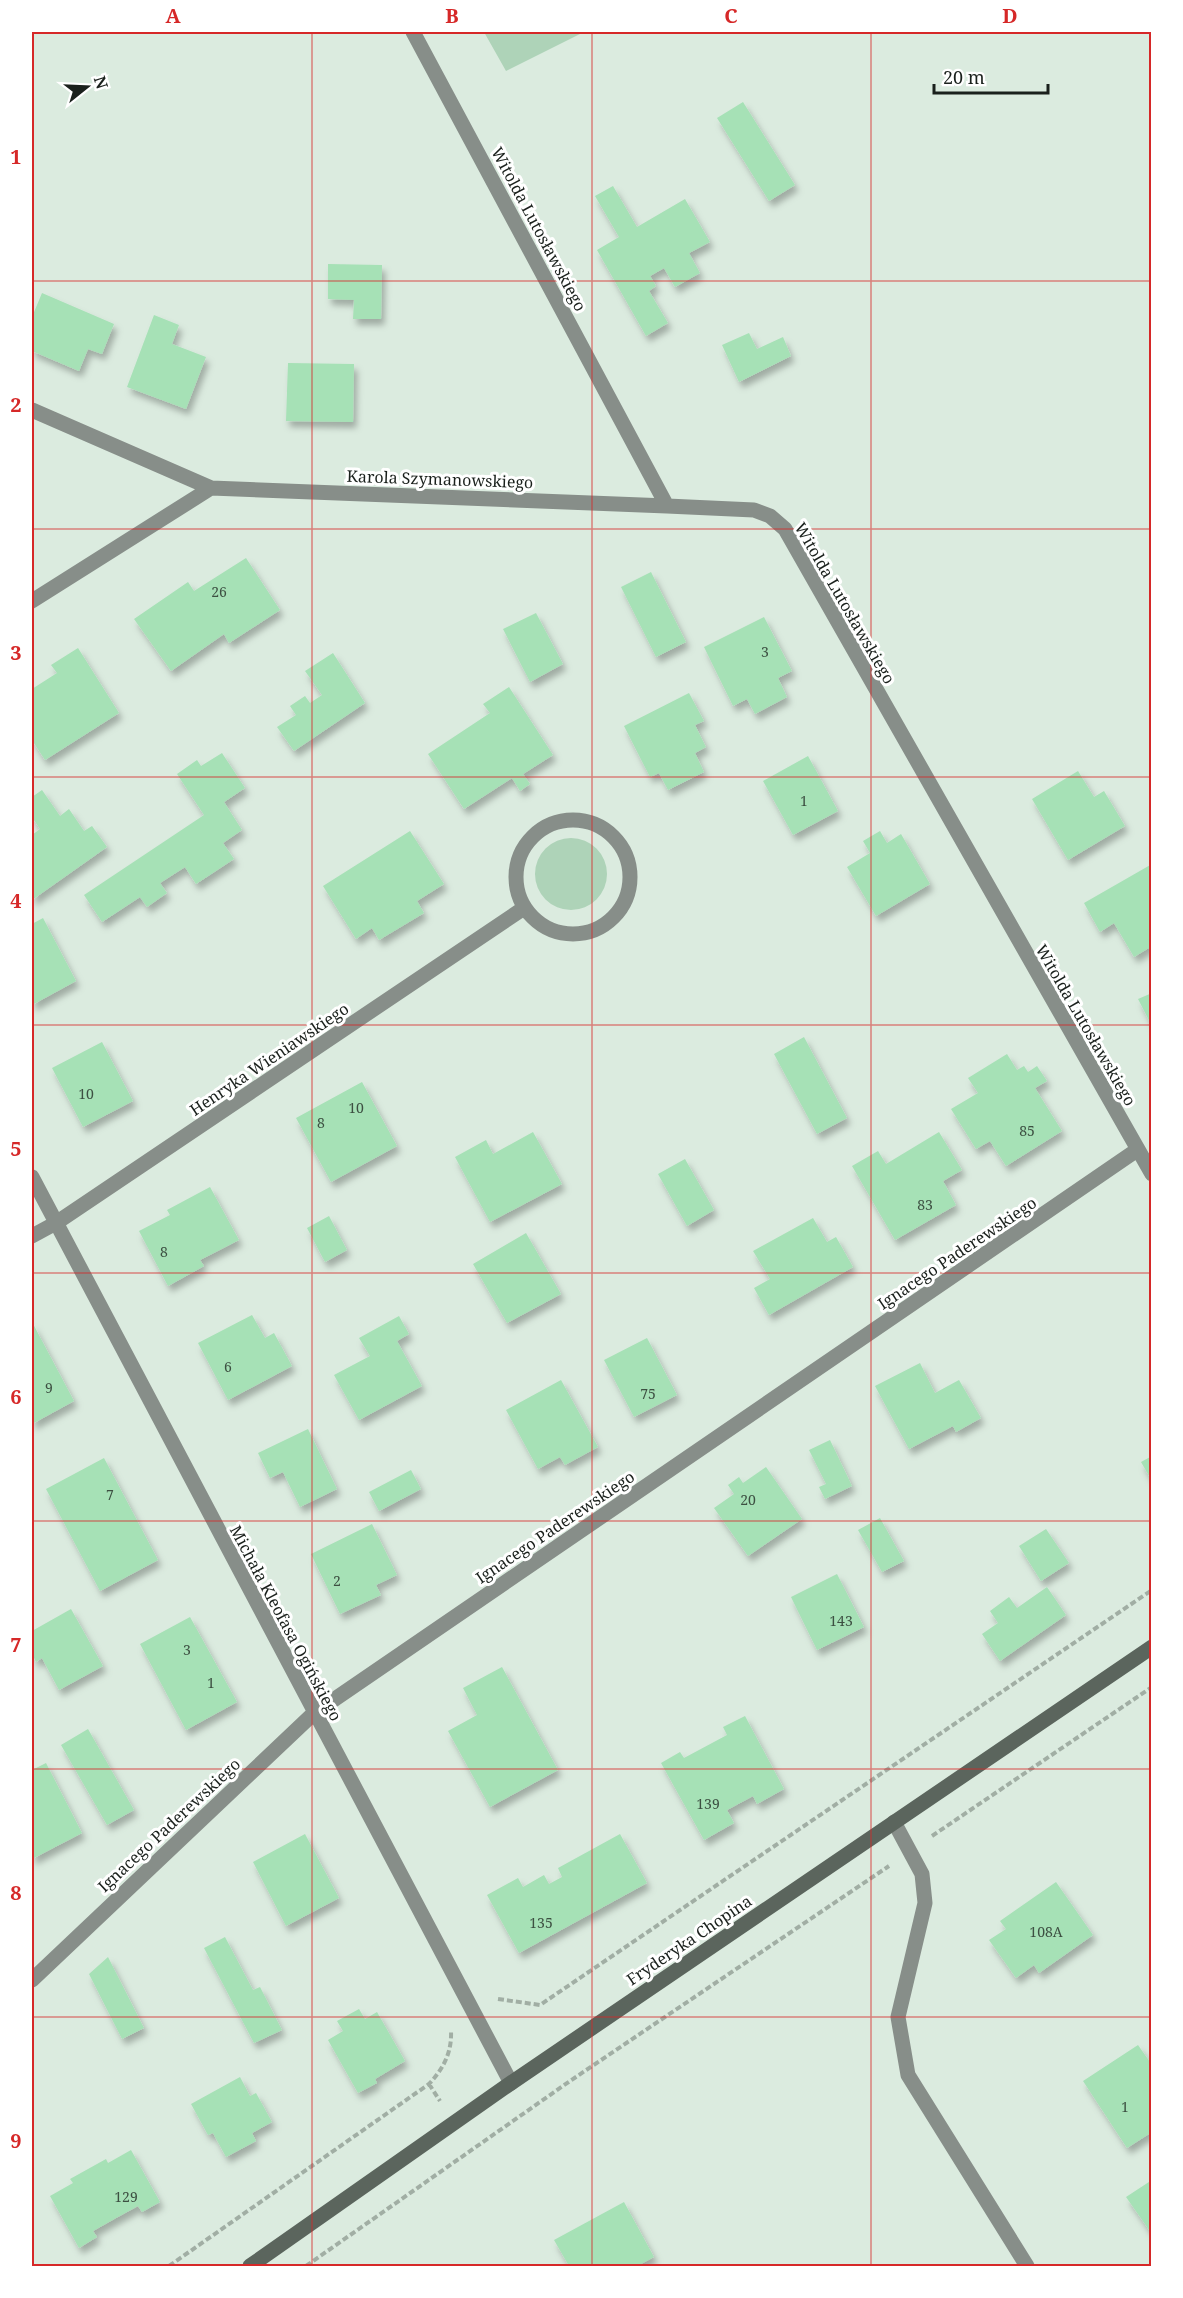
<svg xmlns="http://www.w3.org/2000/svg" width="1183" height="2298" viewBox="0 0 1183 2298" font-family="'Noto Serif',serif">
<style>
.green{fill:#aed3b8}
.building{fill:#a6e1b6;filter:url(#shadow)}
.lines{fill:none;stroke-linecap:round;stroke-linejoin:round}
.path{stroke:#a1aea4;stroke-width:4;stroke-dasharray:6 3;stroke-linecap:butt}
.lane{stroke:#878e89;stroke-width:15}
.street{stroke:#878e89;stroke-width:15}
.secondary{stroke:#5b655d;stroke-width:15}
.grid{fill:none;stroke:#d62828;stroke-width:1.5;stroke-opacity:0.55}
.labels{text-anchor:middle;stroke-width:6;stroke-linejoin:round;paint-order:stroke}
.number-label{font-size:14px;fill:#3d5042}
.street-label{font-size:16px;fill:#1a201c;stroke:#fff}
.neatline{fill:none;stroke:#d62828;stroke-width:2}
.grid-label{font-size:20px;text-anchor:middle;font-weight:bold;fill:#d62828}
</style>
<defs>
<filter id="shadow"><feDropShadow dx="3.5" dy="6" stdDeviation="3" flood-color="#0004"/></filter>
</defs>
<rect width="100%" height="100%" fill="#dbebdf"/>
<path class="green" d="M484,32H584L506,71Z
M535 874a36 36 0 1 1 72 0a36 36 0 1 1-72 0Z"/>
<path class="building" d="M743,102L795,185L769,201L717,118Z
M613,186L637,227L685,199L710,242L689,253L700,273L675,287L664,268L650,276L656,286L649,291L668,323L646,336L597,250L619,237L595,196Z
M328,264L382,265L381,319H353L354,300L328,299Z
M42,293L114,324L102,354L88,349L79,371L32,351V317Z
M154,315L179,325L172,344L206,357L186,409L127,387Z
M749,333L757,349L783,337L791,356L739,382L722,345Z
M288,363L354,364L353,422L286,421Z
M246,558L280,610L229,643L224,634L171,671L134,619L188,582L194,591Z
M651,572L686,642L656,657L621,587Z
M536,613L563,664L530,682L503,629Z
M764,617L792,671L778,678L787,697L755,714L747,699L733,706L704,647Z
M78,648L119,713L45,760L32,740V689L57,673L51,665Z
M333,653L365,703L294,751L277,727L296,715L290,706L305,696L310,703L322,695L305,671Z
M509,687L553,755L523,774L530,784L520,791L512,778L464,809L428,754L490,713L483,704Z
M689,693L704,721L695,725L706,747L695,753L704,772L668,790L659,773L650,777L624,726Z
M222,753L245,788L224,802L242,830L223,843L234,859L196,884L185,867L160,883L167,893L147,907L140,897L102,922L84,895L204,815L177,774L197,760L201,766Z
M808,756L838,811L793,835L763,781Z
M1078,771L1094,797L1104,791L1125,826L1068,860L1032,799Z
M42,790L60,816L69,809L84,831L92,826L107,847L32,900V835L40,829L32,817V797Z
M410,831L444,884L417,901L424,913L379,940L372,928L356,939L323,886Z
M880,831L887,843L901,834L930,884L876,916L847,867L870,853L863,841Z
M1152,864V946L1134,957L1114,923L1100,932L1084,903Z
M43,918L76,981L32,1005V924Z
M1152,993V1026L1138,999Z
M804,1037L847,1118L817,1134L774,1054Z
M102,1042L133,1101L83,1127L52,1068Z
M1007,1054L1017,1070L1024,1066L1028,1072L1037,1066L1047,1081L1035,1088L1062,1131L1006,1166L990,1141L976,1149L951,1109L978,1093L968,1078Z
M362,1082L397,1146L331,1182L296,1118Z
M533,1132L562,1184L490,1222L455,1157L486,1140L493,1154Z
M939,1132L962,1170L943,1181L956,1205L895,1240L852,1166L878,1151L886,1164Z
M685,1159L714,1210L687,1226L658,1174Z
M210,1187L239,1240L200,1260L204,1266L168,1286L139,1231L170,1215L167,1210Z
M329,1216L347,1250L325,1262L307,1228Z
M813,1218L827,1242L836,1237L853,1267L769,1315L754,1288L770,1279L753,1251Z
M526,1233L561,1294L507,1323L473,1264Z
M252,1315L265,1338L274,1333L292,1366L228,1400L198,1343Z
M399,1316L409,1334L397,1341L422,1386L359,1420L334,1375L370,1356L359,1338Z
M32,1322L74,1401L32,1424Z
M647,1338L677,1395L634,1417L604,1360Z
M920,1363L935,1393L959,1380L981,1418L956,1432L953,1426L909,1449L875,1386Z
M561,1380L598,1447L565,1465L560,1457L538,1469L506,1410Z
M308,1429L337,1489L300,1507L283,1472L270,1478L258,1453Z
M830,1440L852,1486L825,1499L819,1487L826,1484L809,1450Z
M1152,1456V1481L1141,1462Z
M104,1458L158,1560L100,1591L46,1489Z
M766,1467L802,1519L748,1556L714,1508L734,1494L728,1485L739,1477L743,1483Z
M411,1470L421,1489L379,1511L369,1492Z
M880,1518L904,1561L882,1572L858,1530Z
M372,1524L397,1575L376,1585L381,1595L340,1614L311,1554Z
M1046,1529L1069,1563L1041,1581L1019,1546Z
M837,1574L864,1627L817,1650L791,1597Z
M1047,1587L1066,1615L1000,1661L982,1634L998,1623L990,1611L1009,1597L1017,1608Z
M71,1609L103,1666L59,1690L42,1658L36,1662L32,1653V1631Z
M190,1617L237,1702L186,1730L140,1644Z
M502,1667L558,1770L490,1807L448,1731L477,1715L463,1688Z
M745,1716L784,1789L757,1804L753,1796L727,1810L734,1823L704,1840L661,1763L680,1752L684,1758L727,1735L723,1727Z
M88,1729L134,1810L107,1825L61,1745Z
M46,1763L82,1833L32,1859V1770Z
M305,1834L339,1898L286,1926L253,1862Z
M620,1834L647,1883L519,1953L487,1895L518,1878L523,1887L544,1875L549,1884L562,1877L558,1868Z
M1056,1882L1093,1935L1039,1973L1034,1965L1016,1978L989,1940L1006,1929L1000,1921Z
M225,1937L253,1990L260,1987L282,2030L254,2043L204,1948Z
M108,1957L144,2028L122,2039L89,1974Z
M359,2009L365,2019L377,2012L405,2061L375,2079L377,2083L358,2093L328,2040L343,2031L337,2021Z
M1138,2045L1152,2065V2132L1127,2148L1083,2081Z
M240,2077L250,2096L256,2093L272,2122L252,2133L256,2141L226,2157L213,2133L208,2135L191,2104Z
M131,2150L160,2202L142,2212L138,2206L116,2218L93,2231L97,2237L79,2248L50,2196L73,2183L70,2179L106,2159L108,2163Z
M1152,2180V2234L1126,2197Z
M624,2202L654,2257L637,2266H569L554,2240Z"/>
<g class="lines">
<path class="path" d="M932,1836L1152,1687
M498,1999L540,2005L1152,1590
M429,2084L440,2101
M169,2266L429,2084C443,2069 452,2053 451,2031
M306,2266L570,2081L889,1866"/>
<path class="lane" d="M894,1822L922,1874L925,1903L898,2017L908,2075L1027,2266"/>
<path class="street" d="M413,32L667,506L754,510L770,516L785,529L1152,1174
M32,410L211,488
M32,601L211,488L667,506
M516 877a57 57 0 1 1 114 0a57 57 0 1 1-114 0Z
M32,1177L511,2083
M32,1236L56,1223L524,908
M32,1980L313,1714L1137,1150"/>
<path class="secondary" d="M250,2266L511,2083L1152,1647"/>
</g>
<path class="grid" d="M312,32V2266M592,32V2266M871,32V2266M32,281H1152M32,529H1152M32,777H1152M32,1025H1152M32,1273H1152M32,1521H1152M32,1769H1152M32,2017H1152"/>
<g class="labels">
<g class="number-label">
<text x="219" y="597">26</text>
<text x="765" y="657">3</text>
<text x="804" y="806">1</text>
<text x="86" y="1099">10</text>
<text x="356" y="1113">10</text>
<text x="321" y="1128">8</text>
<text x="1027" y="1136">85</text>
<text x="925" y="1210">83</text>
<text x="164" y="1257">8</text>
<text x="228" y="1372">6</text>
<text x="49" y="1393">9</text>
<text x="648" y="1399">75</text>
<text x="110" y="1500">7</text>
<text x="748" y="1505">20</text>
<text x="337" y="1586">2</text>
<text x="841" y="1626">143</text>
<text x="187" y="1655">3</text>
<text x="211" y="1688">1</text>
<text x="708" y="1809">139</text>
<text x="541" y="1928">135</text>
<text x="1046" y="1937">108A</text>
<text x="1125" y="2112">1</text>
<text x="126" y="2202">129</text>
</g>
<g class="street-label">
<text transform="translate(539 229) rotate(62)" y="6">Witolda Lutosławskiego</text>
<text transform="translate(440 479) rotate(2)" y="6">Karola Szymanowskiego</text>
<text transform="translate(845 603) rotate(60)" y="6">Witolda Lutosławskiego</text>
<text transform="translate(1086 1025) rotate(60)" y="6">Witolda Lutosławskiego</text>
<text transform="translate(269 1059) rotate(-34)" y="6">Henryka Wieniawskiego</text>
<text transform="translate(957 1253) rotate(-34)" y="6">Ignacego Paderewskiego</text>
<text transform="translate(555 1527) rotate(-34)" y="6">Ignacego Paderewskiego</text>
<text transform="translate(286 1623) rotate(62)" y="6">Michała Kleofasa Ogińskiego</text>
<text transform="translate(169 1825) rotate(-43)" y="6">Ignacego Paderewskiego</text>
<text transform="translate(689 1940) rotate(-34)" y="6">Fryderyka Chopina</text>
</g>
</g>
<rect width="1183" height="2298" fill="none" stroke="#ffffff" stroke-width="66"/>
<g transform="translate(87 87) rotate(72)" stroke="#ffffff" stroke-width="4.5" paint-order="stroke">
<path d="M0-4.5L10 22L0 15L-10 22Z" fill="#1a201c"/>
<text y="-9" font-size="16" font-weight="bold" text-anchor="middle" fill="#1a201c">N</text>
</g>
<path d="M934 84v9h114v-9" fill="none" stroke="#1a201c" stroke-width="3"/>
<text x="943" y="84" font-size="18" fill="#1a201c" stroke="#ffffff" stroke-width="4.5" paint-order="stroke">20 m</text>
<rect x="33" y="33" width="1117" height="2232" class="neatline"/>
<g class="grid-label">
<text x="173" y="23">A</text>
<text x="452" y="23">B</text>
<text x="731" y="23">C</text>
<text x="1010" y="23">D</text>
<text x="16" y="164">1</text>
<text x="16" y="412">2</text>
<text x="16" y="660">3</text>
<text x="16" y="908">4</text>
<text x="16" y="1156">5</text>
<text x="16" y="1404">6</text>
<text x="16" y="1652">7</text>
<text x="16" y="1900">8</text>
<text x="16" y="2148">9</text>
</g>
</svg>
